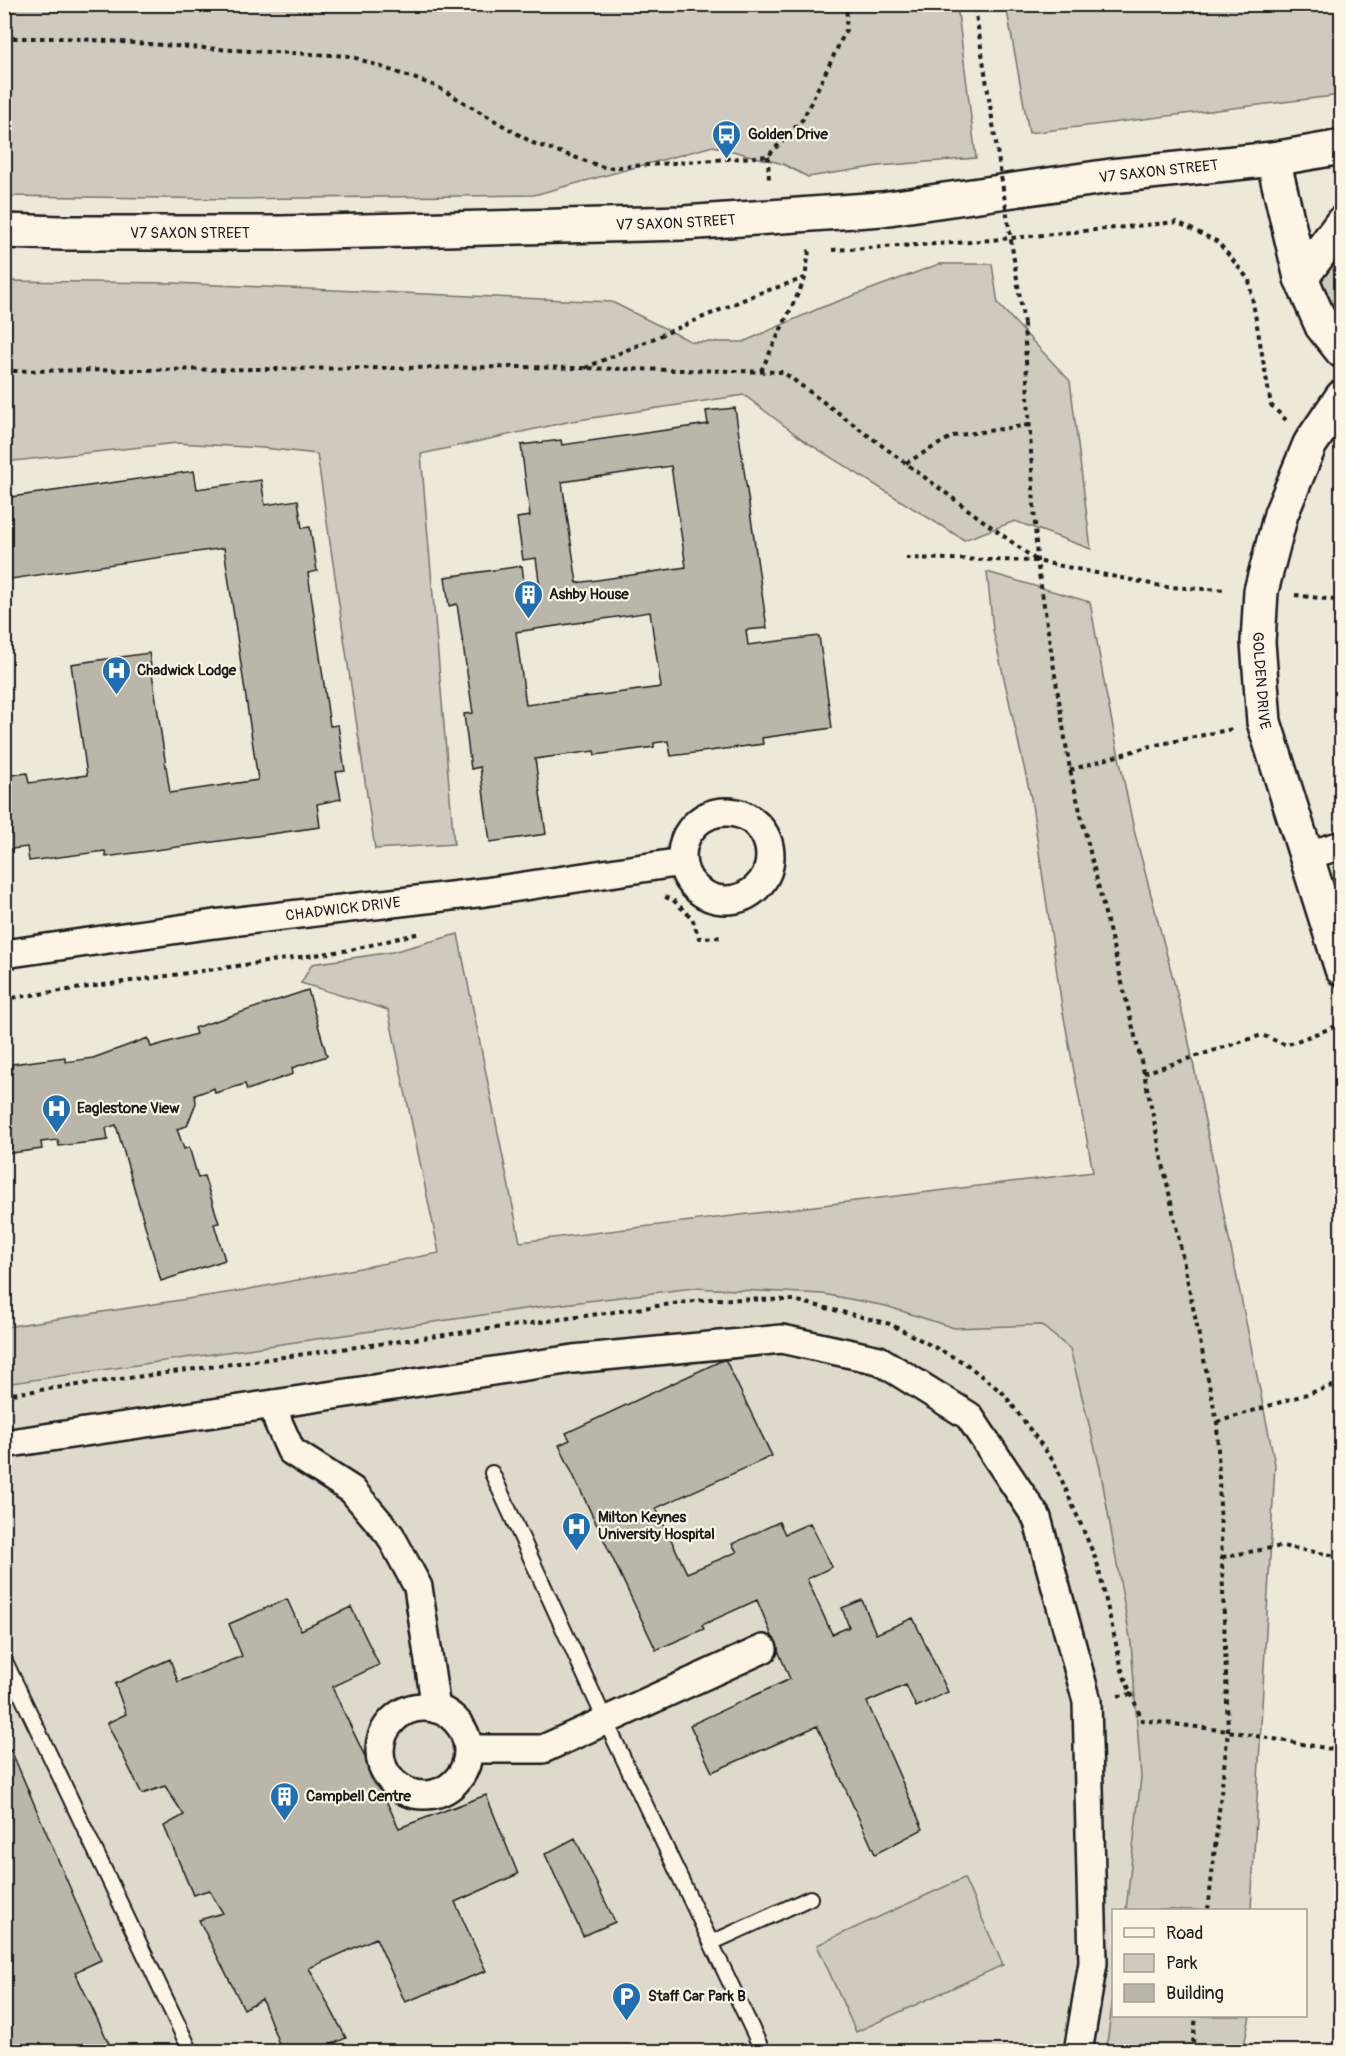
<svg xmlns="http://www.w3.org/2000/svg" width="1346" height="2056" viewBox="0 0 1346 2056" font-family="Pangolin,sans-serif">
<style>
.built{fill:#ded9cb}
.green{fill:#cfcabd;stroke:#76736c;stroke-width:1.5}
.building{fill:#bab6aa;stroke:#1c1c1c;stroke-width:1.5;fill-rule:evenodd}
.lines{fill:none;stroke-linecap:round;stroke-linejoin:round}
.lane-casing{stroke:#1c1c1c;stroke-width:18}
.street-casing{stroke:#1c1c1c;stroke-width:32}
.secondary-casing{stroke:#1c1c1c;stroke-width:38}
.path{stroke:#1c1c1c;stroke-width:4;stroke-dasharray:4.5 4.5;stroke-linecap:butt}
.lane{stroke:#fcf5e5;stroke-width:14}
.street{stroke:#fcf5e5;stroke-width:27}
.secondary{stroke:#fcf5e5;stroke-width:33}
.path-bridge{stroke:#1c1c1c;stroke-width:4;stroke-dasharray:4.5 4.5;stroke-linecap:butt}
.labels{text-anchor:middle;stroke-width:4.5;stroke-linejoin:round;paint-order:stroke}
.poi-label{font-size:15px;font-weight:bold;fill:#1c1c1c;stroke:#fcf5e5;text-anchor:start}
.street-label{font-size:15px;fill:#1c1c1c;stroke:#fcf5e5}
</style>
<rect width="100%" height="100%" fill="#eee8d9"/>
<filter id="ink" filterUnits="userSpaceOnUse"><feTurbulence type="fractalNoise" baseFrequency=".0167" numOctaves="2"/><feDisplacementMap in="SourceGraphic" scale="12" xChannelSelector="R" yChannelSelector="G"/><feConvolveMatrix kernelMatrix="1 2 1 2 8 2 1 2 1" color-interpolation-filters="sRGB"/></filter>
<g filter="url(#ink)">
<path class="built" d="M848,1256L1111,1286L1152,1910H1114V2016L1131,2051H5L4,1368Z"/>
<path class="green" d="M4,5H957L976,158L879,166L808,177L783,164L713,146L534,195L235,199L5,196Z
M1006,5H1341V95L1029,133Z
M1341,241V344L1301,278Z
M939,264H992L998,304L1070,381L1091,549L1015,521L964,540L806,442L744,395L572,421L421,454L454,844L375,849L317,454L263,448L177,443L5,462V281L173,283L612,302L692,342H743L820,308Z
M987,572L1090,602L1106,693L1134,830L1186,1028L1275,1464L1251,1910H1126L1141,1777L1131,1643L1100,1468L1070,1349L1041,1325L954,1328L886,1306L823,1294L693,1288L531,1308L5,1384V1327L239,1291L439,1253L388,1010L301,983L312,964L392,952L458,934L520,1242L1093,1172L1062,1007L1031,798L993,630Z
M964,1878L1003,1965L856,2032L817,1945Z
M1113,1998L1114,2016H1250L1243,2051H1106Z"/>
<path class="building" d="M735,408L767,628L746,630L748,645L819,636L832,728L762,738L763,744L671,756L668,741L654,743V747L595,755L594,751L535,759L546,834L490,842L480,767L471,769L464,714L473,713L457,604L449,606L445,577L522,566L525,590L540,588L536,558L523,560L517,518L530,516L521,445L561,440L562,445L708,424L706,411ZM671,466L686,567L577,583L562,482ZM650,612L661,687L526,705L516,632Z
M194,471L197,489L261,480L265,505L298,500L302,528L310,527L317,571L308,573L330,726L338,725L345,771L336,772L341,799L317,804L320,827L106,857L105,851L29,861L27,847L4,850V776L27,773L29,783L87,775L71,664L149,653L170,793L258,780L224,548L4,580V498Z
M308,990L327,1056L292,1068L293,1074L247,1090L245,1084L215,1093L214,1088L195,1095L196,1103L187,1126L177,1129L184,1149L189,1147L198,1178L204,1176L219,1223L214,1224L225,1260L161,1281L116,1125L106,1128L108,1140L59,1146L58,1140L41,1142L42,1149L4,1154V1071L12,1070V1064L65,1057V1062L93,1058L148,1038L151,1047L196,1034L194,1028Z
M725,1359L772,1456L656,1508L687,1573L737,1552L732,1544L779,1522L785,1534L810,1523L832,1567L807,1579L832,1634L849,1627L842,1608L862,1600L876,1634L913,1618L948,1692L916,1707L906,1685L867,1702L923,1829L875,1854L817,1726L712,1772L690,1725L790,1679L757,1600L702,1625L704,1629L656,1650L559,1445L570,1440L566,1433Z
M287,1599L301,1630L351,1607L379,1665L332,1687L399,1828L486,1795L518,1874L455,1902L486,1971L405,2002L376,1938L309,1968L346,2038L315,2052H282L262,1999L244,2009L199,1920L223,1913L209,1890L193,1895L164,1826L184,1815L165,1786L142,1794L107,1723L126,1714L115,1684L170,1659L178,1682L242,1656L229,1624Z
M11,1750L101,1960L75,1972L113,2052H4V1753Z
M575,1838L615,1922L583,1936L545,1854Z"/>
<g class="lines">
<defs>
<path id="lane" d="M492,1473L606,1722L763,2052
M4,1659L191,2052
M711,1943L810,1898"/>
<g id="street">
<circle cx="726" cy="856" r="44"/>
<path d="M1305,856L1342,845"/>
<path id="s1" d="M4,954L214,924L485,892L682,862"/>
<path d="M274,1404L573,1359L782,1339L879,1360L969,1416L1037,1518L1087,1701L1093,1963L1078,2052"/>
<path d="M4,1444L274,1404L278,1422L291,1451L352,1490L390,1535L418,1587L436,1709"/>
<circle cx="424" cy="1751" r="44"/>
<path d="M469,1749H543L763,1649"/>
</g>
<g id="secondary">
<path d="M1273,159L1301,278L1322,326L1342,351"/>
<path id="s2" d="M4,231L61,233H282L684,223L882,209L1111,176L1273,159L1342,147"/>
<path d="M1301,278L1342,223"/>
<path id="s3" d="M1342,397L1310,444L1281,514L1261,591L1258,642L1264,722L1342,969"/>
</g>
</defs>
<use href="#lane" class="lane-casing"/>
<use href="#street" class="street-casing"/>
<use href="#secondary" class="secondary-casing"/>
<path class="path" d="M975,4V8
M4,38H65L232,50L350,56L436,86L533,143L606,168L768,156L803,119L846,30L847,4
M768,156L769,182
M832,250L970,242L1177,222L1218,242L1249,280L1271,405L1286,420
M1024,324L1037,561L1070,770L1144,1073L1217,1422L1228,1731L1208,1910
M585,368L757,294L805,278L809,251H812
M4,371L523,367L783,372L1036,560
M761,371L805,279
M906,463L953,436L1029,425
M906,558L1037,561L1166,587L1227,590
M1295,595L1342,601
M1070,770L1147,747L1232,729
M665,897L673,900L692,918L699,938L723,937
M4,999L350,950L420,933
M1144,1073L1262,1035L1286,1045L1342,1024
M4,1395L709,1299L794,1300L890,1324L965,1363L1004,1394L1054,1462L1097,1562L1123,1674L1142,1720L1228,1731L1342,1751
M1217,1422L1342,1383
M1222,1557L1282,1546L1342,1557
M1118,1696L1132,1694
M1192,2052L1196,2016"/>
<use href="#lane" class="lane"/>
<use href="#street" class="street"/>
<use href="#secondary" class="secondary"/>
<path class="path-bridge" d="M975,8L1024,324"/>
</g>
</g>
<defs>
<symbol id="bus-pin" viewBox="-11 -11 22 30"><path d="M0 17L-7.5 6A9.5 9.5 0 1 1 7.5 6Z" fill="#1f6fb2" stroke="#fcf5e5"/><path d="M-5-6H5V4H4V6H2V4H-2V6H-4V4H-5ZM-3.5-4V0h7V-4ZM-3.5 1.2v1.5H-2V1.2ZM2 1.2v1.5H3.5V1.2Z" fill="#fff"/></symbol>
<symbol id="building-pin" viewBox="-11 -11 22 30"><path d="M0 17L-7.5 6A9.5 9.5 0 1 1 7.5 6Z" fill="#1f6fb2" stroke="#fcf5e5"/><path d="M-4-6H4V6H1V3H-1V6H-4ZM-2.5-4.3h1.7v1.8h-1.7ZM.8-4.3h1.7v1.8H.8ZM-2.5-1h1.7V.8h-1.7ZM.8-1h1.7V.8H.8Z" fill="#fff"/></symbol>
<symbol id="hospital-pin" viewBox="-11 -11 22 30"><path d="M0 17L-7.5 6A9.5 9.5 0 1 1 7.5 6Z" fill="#1f6fb2" stroke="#fcf5e5"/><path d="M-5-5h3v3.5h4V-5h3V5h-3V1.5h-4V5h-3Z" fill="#fff"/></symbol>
<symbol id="parking-pin" viewBox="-11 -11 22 30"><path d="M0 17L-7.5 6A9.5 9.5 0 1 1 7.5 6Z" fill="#1f6fb2" stroke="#fcf5e5"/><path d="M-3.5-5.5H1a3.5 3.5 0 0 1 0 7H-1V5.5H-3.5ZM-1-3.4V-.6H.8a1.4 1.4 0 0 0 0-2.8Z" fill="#fff"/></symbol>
</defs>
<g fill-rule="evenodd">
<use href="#bus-pin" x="710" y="118" width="33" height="45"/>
<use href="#building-pin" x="512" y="578" width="33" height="45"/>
<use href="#hospital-pin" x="100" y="654" width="33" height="45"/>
<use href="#hospital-pin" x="40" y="1092" width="33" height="45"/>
<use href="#hospital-pin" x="560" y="1510" width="33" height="45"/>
<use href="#building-pin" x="268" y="1780" width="33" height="45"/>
<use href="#parking-pin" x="610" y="1980" width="33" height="45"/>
</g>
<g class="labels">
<g class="poi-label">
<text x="748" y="139">Golden Drive</text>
<text x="549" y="599">Ashby House</text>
<text x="137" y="675">Chadwick Lodge</text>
<text x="77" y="1113">Eaglestone View</text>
<text x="598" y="1522">Milton Keynes<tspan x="598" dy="17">University Hospital</tspan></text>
<text x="306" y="1801">Campbell Centre</text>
<text x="648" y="2001">Staff Car Park B</text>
</g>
<g class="street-label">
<text dy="5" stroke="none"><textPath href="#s2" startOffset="1158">V7 SAXON STREET</textPath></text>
<text dy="5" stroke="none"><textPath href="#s2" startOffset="672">V7 SAXON STREET</textPath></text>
<text dy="5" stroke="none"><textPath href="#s2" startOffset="186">V7 SAXON STREET</textPath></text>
<text dy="5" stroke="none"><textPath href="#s3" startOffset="302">GOLDEN DRIVE</textPath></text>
<text dy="5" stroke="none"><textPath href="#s1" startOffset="342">CHADWICK DRIVE</textPath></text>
</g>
</g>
<rect width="1346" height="2056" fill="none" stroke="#fcf5e5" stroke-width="24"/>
<rect x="12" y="12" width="1322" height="2032" fill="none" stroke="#1c1c1c" stroke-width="2" filter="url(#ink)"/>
<rect x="1112" y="1909" width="195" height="108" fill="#fcf5e5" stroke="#a29e95" stroke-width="1.5"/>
<rect x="1124" y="1928" width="30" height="9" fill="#fcf5e5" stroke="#a29e95" stroke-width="1.5"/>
<text x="1166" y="1939" font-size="18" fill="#1c1c1c">Road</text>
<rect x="1124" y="1954" width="30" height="18" fill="#cfcabd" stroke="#a29e95" stroke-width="1.5"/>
<text x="1166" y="1969" font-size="18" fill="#1c1c1c">Park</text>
<rect x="1124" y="1984" width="30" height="18" fill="#bab6aa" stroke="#a29e95" stroke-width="1.5"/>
<text x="1166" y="1999" font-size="18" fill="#1c1c1c">Building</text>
</svg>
